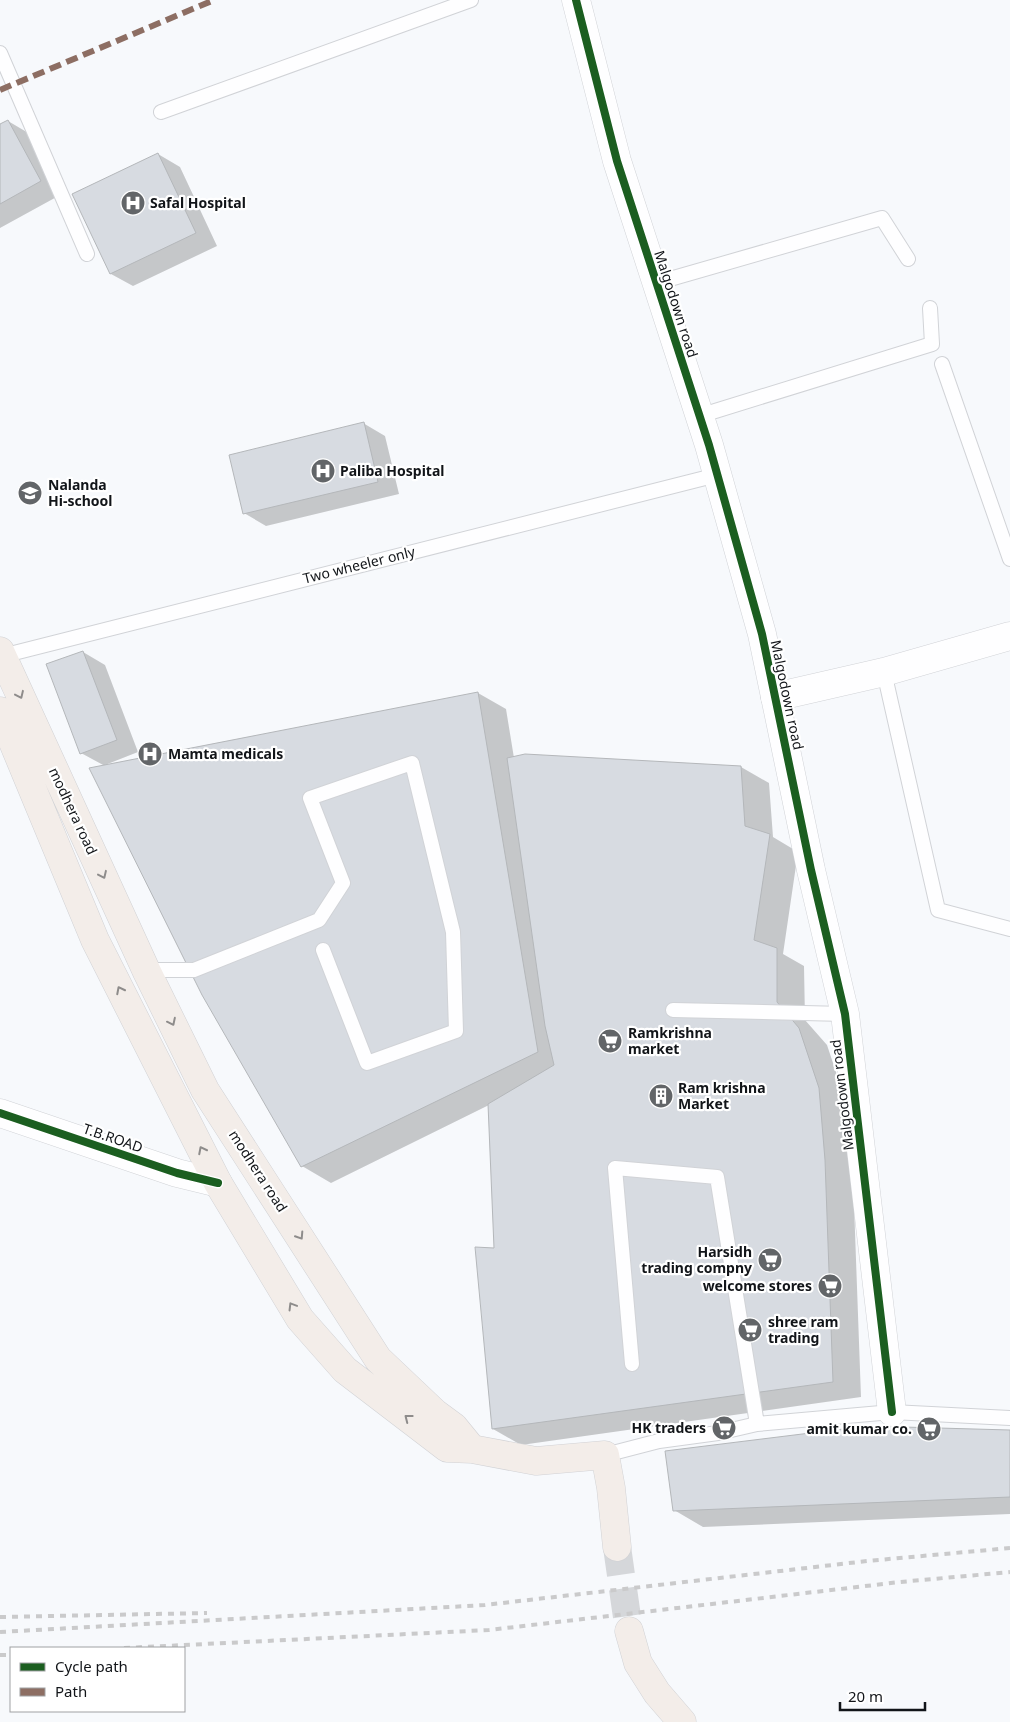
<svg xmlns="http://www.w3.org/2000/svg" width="1010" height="1722" viewBox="0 0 1010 1722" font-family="'Noto Sans',sans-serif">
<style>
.shadow{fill:#0003}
.building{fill:#d7dbe1;stroke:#b4b7ba}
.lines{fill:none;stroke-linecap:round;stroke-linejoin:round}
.primary-tunnel{stroke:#d5d7da;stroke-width:28;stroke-dasharray:28 14;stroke-linecap:butt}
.lane-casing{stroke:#d1d3d7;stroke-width:16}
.street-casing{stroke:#d1d3d7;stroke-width:29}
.secondary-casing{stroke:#d1d3d7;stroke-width:29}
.primary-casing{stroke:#d1d2d5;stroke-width:29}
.lane{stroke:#fefeff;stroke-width:14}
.street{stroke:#fefeff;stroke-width:28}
.secondary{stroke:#fefeff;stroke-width:28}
.primary{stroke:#f3ede9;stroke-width:28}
.rail{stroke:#cacacb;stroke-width:4;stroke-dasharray:6 6;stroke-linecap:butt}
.quiet{stroke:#8d6e63;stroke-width:6;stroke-dasharray:12 6;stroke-linecap:butt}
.cycleway-casing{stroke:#fff;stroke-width:11}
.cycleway{stroke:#1b5e20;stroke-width:8}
.oneway{stroke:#8e8c8b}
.labels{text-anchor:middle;stroke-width:4.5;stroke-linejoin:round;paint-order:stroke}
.poi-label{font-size:14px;font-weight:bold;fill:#121519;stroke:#fff;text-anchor:start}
.street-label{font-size:14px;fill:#121519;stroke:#fff}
</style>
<rect width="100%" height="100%" fill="#f7f9fc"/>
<path class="shadow" d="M8,121L30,134L62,194L0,228V126Z
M158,154L180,167L217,246L133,286L111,274Z
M363,423L385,436L399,494L266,526L244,513Z
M83,652L105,665L138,752L105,765V766L478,693L506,709L514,758L741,767L769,783L773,837L798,852L783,954L804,966L805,1020L827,1045L847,1105L853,1177L861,1397L521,1445L493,1429L496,1250L489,1105L331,1183L302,1166L105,766L81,753Z
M1010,1431V1514L703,1527L674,1510Z"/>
<path class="building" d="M8,120L41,181L0,204V124Z
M158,153L196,233L110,274L72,194Z
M364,422L378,482L243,514L229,455Z
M83,651L117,740L80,754L46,664Z
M478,692L538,1052L301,1167L202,995L89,768Z
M525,754L741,766L745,826L770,834L754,940L777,948V1002L799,1028L819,1088L825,1160L833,1382L492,1429L475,1247L494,1248L488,1104L554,1065L545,1026L507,758Z
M867,1426L1010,1430V1497L673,1511L665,1451Z"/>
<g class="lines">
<path class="primary-tunnel" d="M617,1547L629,1631"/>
<defs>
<path id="lane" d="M0,53L87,254
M161,112L471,0
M656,283L882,218L908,259
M942,364L1010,559
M699,416L932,344L930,308
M2,656L717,475
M884,672L938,910L1010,929
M146,970H194L319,920L343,883L310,798L412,763L453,932L456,1031L367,1063L323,950
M673,1010L845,1014
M632,1364L615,1168L717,1177L757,1424
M605,1455L659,1441L718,1433L757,1424L892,1412L1010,1418"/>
<path id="street" d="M775,697L884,672L1010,636
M0,1113L177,1173L218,1183"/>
<path id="secondary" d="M576,0L617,161L709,445L762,634L811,870L845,1014L892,1412"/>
<path id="primary" d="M0,651L146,970L205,1090L378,1359L435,1413L454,1427L472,1449
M0,711L95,940L218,1183L300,1319L345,1370L447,1448L472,1449L536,1461L605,1455L611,1488L617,1547
M629,1631L638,1663L657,1693L682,1722"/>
</defs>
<use href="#lane" class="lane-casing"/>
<use href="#street" class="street-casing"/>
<use href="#secondary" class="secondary-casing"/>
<use href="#primary" class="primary-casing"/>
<use href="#lane" class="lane"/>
<use href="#street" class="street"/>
<use href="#secondary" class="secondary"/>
<use href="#primary" class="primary"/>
<path class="rail" d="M0,1617L207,1613
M0,1632L485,1605L867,1561L1010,1548
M124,1648L489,1630L900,1582L1010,1572
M0,1655H11"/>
<path class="quiet" d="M0,90L214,0"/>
<defs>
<path id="cycleway" d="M576,0L617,161L709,445L762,634L811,870L845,1014L892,1412
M0,1113L177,1173L218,1183"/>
</defs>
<use href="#cycleway" class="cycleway-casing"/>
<use href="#cycleway" class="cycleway"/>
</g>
<defs><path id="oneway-chevron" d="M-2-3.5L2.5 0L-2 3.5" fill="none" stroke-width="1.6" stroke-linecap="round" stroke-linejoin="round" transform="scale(1.25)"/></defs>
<g class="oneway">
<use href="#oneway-chevron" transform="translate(20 695) rotate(65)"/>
<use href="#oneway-chevron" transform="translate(103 875) rotate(65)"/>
<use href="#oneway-chevron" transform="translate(120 990) rotate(-117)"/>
<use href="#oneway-chevron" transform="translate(172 1022) rotate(64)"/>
<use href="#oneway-chevron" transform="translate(202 1150) rotate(-117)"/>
<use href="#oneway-chevron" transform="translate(300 1236) rotate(57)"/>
<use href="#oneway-chevron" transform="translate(292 1306) rotate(-121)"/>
<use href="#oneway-chevron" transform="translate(408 1418) rotate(-142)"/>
</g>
<defs>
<symbol id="hospital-disc" viewBox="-11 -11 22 22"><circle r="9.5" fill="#626568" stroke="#fff"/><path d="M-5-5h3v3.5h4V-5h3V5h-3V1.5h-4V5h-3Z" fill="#fff"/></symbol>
<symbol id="school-disc" viewBox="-11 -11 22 22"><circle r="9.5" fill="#626568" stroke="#fff"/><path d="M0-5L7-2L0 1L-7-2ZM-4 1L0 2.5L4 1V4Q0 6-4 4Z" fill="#fff"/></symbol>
<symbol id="supermarket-disc" viewBox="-11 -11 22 22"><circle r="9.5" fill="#626568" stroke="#fff"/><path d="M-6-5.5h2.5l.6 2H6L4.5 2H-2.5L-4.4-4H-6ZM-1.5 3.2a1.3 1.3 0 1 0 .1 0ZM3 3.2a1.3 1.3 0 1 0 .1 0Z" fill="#fff"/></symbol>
<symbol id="building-disc" viewBox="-11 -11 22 22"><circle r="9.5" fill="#626568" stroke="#fff"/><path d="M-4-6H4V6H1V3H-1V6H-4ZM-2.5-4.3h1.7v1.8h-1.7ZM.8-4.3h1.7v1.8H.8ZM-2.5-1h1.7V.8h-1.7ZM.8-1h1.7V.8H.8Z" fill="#fff"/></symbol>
</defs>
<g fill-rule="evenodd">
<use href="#hospital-disc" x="119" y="189" width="28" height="28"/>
<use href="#hospital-disc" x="309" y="457" width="28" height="28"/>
<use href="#school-disc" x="16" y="479" width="28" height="28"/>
<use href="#hospital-disc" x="136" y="740" width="28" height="28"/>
<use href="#supermarket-disc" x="596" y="1027" width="28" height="28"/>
<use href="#building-disc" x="647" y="1082" width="28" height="28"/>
<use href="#supermarket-disc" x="756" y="1246" width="28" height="28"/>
<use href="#supermarket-disc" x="816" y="1272" width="28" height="28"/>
<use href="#supermarket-disc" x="736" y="1316" width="28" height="28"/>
<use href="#supermarket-disc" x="710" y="1414" width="28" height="28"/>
<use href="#supermarket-disc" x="915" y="1415" width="28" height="28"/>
</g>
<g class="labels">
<g class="poi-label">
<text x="150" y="208">Safal Hospital</text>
<text x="340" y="476">Paliba Hospital</text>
<text x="48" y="490">Nalanda<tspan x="48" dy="16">Hi-school</tspan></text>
<text x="168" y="759">Mamta medicals</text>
<text x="628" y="1038">Ramkrishna<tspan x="628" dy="16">market</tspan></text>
<text x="678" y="1093">Ram krishna<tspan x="678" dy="16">Market</tspan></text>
<text x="752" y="1257" text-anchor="end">Harsidh<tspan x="752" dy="16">trading compny</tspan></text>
<text x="812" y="1291" text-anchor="end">welcome stores</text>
<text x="768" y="1327">shree ram<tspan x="768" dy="16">trading</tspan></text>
<text x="706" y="1433" text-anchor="end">HK traders</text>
<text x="912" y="1434" text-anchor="end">amit kumar co.</text>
</g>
<g class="street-label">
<text transform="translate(676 304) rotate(72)" y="5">Malgodown road</text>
<text transform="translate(359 565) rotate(-14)" y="5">Two wheeler only</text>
<text transform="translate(787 695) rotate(78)" y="5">Malgodown road</text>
<text transform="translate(73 811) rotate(65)" y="5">modhera road</text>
<text transform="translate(842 1095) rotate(-97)" y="5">Malgodown road</text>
<text transform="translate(113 1138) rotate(19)" y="5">T.B.ROAD</text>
<text transform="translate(258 1171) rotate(57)" y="5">modhera road</text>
</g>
</g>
<rect x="10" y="1647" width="175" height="65" fill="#ffffff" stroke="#a0a1a3"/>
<rect x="20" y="1663" width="25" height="8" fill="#1b5e20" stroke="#a0a1a3"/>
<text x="55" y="1672" font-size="15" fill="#121519">Cycle path</text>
<rect x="20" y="1688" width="25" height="8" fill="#8d6e63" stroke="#a0a1a3"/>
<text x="55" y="1697" font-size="15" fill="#121519">Path</text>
<path d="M840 1702v8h85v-8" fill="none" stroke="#121519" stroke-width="2.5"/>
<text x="848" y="1702" font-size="15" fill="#121519" stroke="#ffffff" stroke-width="4" paint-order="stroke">20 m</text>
</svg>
